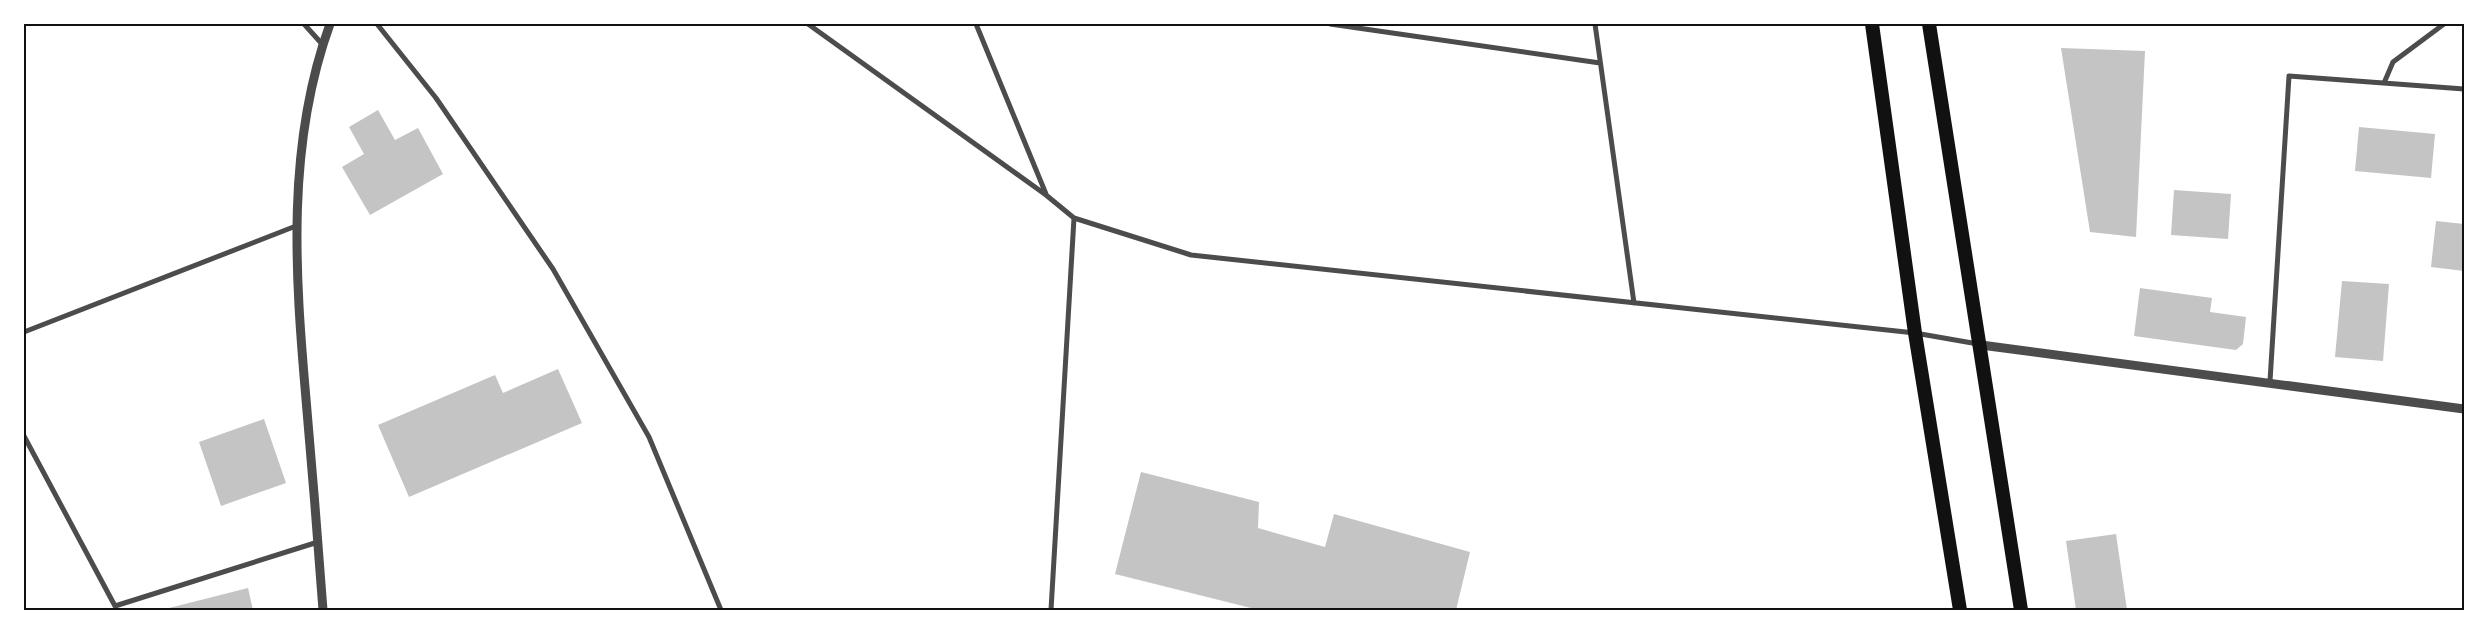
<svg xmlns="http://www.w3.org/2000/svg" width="2488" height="634" viewBox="0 0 2488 634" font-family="Bitter,serif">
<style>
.building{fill:#c4c4c4}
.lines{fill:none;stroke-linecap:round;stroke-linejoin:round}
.minor{stroke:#4c4c4c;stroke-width:5}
.tertiary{stroke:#4c4c4c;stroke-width:9}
.trunk{stroke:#111;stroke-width:14}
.neatline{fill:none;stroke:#111;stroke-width:2}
</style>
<rect width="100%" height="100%" fill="#fff"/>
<path class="building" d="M2061,48L2145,51L2136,237L2090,232Z
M378,110L395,140L418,128L443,174L370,215L342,167L364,154L349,127Z
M2359,127L2435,134L2431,178L2355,171Z
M2174,190L2231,194L2228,239L2171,235Z
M2436,221L2464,224V271L2431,267Z
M2342,281L2389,284L2383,361L2335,357Z
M2140,288L2212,298L2210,312L2246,317L2243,344L2236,350L2134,336Z
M558,369L582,423L409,497L378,425L495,375L503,393Z
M264,419L286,483L221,506L199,442Z
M1141,472L1259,502L1258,528L1325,547L1334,514L1470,552L1456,610H1259L1115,574Z
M2116,534L2127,610H2076L2066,541Z
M248,588L253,610H169V608Z"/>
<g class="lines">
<path class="minor" d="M304,24L322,44
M377,24L436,98L553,269L649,437L721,610
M808,24L1046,195L1074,218L1191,255L1915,333L1978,344
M976,24L1046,194
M1330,24L1600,63
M1595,24L1634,303
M2384,83L2393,62L2444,24
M24,332L296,226
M2270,381L2289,76L2464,89
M24,436L115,606L318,542
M1051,610L1074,218"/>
<path class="tertiary" d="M1981,345L2464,409
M323,610C318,540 312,469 306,399C295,273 286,145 330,24"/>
<path class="trunk" d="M1872,24L1915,333L1960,610
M1929,24L2021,610"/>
</g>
<rect width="2488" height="634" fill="none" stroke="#ffffff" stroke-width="50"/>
<rect x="25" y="25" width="2438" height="584" class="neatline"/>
</svg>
